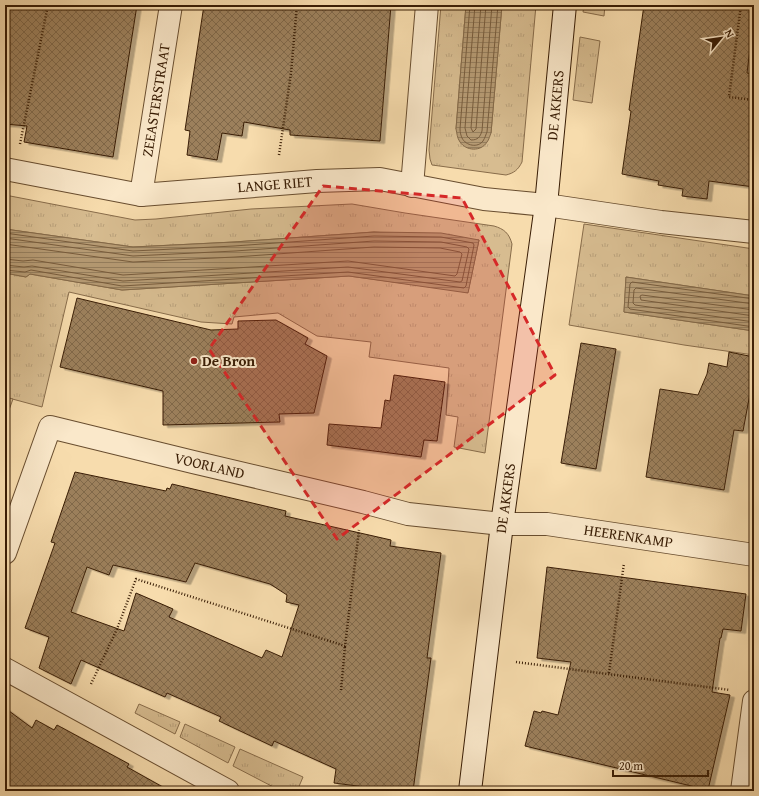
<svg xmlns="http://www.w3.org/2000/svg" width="759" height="796" viewBox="0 0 759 796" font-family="'Gentium Book Plus',serif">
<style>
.grass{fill:url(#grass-tufts);stroke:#886c4a}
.park{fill:#d7bc90;stroke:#886c4a}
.water{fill:url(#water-rules);stroke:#846948}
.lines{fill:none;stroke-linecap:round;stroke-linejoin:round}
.shore{stroke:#785c3c;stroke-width:1}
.building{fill:url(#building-cross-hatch);stroke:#391d05;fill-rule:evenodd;filter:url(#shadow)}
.street-casing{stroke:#684d2f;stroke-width:24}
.secondary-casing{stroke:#391d05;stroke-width:24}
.path{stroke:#391d05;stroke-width:2.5;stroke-dasharray:1 2;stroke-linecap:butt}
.street{stroke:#fae8ca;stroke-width:22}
.secondary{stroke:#fae8ca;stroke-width:22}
.marked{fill:#d62828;fill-opacity:0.2;stroke:#d62828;stroke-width:3;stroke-dasharray:8 5;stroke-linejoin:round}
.poi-dot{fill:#8f2418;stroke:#fae8ca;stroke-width:1.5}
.labels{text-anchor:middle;stroke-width:4;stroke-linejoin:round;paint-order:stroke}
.street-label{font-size:15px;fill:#391d05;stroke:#fae8ca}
.poi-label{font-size:15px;font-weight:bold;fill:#391d05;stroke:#fae8ca;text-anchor:start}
</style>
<defs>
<pattern id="grass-tufts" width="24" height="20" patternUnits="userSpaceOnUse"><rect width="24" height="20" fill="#d7bc90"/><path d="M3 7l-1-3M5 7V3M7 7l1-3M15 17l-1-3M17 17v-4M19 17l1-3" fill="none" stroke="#b9a17b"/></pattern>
<pattern id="water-rules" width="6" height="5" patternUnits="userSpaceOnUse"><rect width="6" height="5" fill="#b69b74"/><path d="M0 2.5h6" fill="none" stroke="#957e5d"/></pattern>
<pattern id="building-cross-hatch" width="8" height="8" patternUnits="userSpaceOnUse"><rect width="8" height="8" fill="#9c805c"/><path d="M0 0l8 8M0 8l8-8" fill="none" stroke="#80684a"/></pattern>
<filter id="shadow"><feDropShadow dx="4.5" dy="2.5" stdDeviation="0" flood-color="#0004"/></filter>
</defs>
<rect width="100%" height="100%" fill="#f7dcad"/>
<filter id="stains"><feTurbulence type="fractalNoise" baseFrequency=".005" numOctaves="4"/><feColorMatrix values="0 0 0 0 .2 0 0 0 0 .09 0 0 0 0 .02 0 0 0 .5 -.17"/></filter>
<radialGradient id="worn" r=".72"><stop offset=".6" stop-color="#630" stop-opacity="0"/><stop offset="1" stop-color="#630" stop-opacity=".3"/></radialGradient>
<path class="grass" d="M441,5H466L456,129L491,133L502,5H536L522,162C518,170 514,173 506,175L432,165L430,159L429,150Z
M584,5H605L604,16L583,12Z
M580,37L600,41L592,103L573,100Z
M5,195L135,220L156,219L251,209L352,204L405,213L494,226C504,229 509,233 512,244L485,453L454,447L458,417L446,415L449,368L369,357L371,342L317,336L278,313L234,317L232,324L201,322L69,292L42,407L5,397V273L26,277L30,274L122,290L349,276L468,292L479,240L374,232L234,242L133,247L5,229Z
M584,224L754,249V296L626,277L624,312L754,331V355L684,345L569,325Z
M139,704L180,722L175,734L135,713Z
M185,724L235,747L228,763L180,737Z
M240,749L303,777L297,791H281L233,766Z"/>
<path class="park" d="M5,397L13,399L5,421Z"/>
<path class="water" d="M466,5H502L491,133C490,135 489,140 487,142C481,152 466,151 460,142C457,138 457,133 456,129Z
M5,229L133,247L234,242L374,232L441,233L479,240L468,293L349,276L122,290L30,274L26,277L5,273Z
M626,277L754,296V331L624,312Z"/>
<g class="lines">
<path class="shore" d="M470,5L460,129C460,132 461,136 462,138C466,146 478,148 483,141C485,138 486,134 487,132L498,5
M475,5L465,128L467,136L471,140C478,140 480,137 482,131L492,5
M481,5L471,128L473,132L476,129L486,5
M5,233L133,251L234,246L374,236L441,237L473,243L474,245L466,286L464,288L348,272L122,286L31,270L25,272L5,270
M5,238L133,256L235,251L374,241L441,242L467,247L469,249L462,281L460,282L348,267L123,281L32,266L24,267L5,265
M5,244L133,262L235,257L374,247L440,248L460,252L462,254L457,274L455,276L348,261L123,275L33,260L23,261L5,259
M754,299L632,282L630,284L628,307L630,309L754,327
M754,304L636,288L634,290L633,303L635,305L754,322
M754,310L642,295L640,296L641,300L754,316"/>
</g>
<path class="building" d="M5,5H137L113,157L24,142L27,126L5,124Z
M204,5H391L380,141L290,135V130L244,122L242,136L222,133L217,160L187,155L190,131L185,130Z
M644,5H754V16L747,73L754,74V187L709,181L707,199L682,196L683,189L658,185L659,181L622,174L631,111L629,110Z
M77,298L211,330L238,329V321L276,320L308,338L305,344L327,356L314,413L279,414L280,422L163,425V391L60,367Z
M581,343L616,349L596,469L561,463Z
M729,352L754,357V372L743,431L734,430L724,490L646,477L660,389L698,395L707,374L709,363L727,367Z
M394,375L445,382L437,441L424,440L421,457L327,445L329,424L381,428L385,400L390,401Z
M75,472L166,491L167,488L170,489L172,484L286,511L285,516L391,540L390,546L441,553L427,658H431L413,791H396L334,783L336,769L274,741L272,746L219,721L221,717L167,693L165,697L81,660L71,684L39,668L49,637L25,628L55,543L51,542ZM195,563L270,584L287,595L286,602L299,605L282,657L266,650L262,658L169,617L173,609L136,593L124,631L71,612L87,567L109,575L113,565L186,582Z
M547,567L746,594L741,631L723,629L721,638H720L712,692L730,695L708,790L525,746L534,711L541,713L542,711L558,715L571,662L537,658Z
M5,708L32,728L36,720L54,730L57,725L129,764L127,767L170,791H5Z"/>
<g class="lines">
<defs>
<g id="street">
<path id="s1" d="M5,169L141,195L317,181L380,179L484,199L546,205L661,222L754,232"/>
<path d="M412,186L427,5"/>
<path id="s2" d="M141,195L171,5"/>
<path id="s3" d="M5,553L50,427L193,462L363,502L408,514L502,524H547L754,555"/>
<path d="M5,669L228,791"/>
<path d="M742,791L754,701"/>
</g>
<g id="secondary">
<path id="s4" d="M470,791L502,524L546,205L565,5"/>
</g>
</defs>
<use href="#street" class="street-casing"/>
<use href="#secondary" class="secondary-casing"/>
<path class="path" d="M741,5L729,97L754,100
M20,144L48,5
M279,155L291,73L297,5
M516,662L730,690
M609,673L624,563
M91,684L117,629L136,579L345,646L359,530
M341,690L345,646"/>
<use href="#street" class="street"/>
<use href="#secondary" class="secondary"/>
</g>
<path class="marked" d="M323,186L462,198L555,375L337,539L209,349Z"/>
<circle class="poi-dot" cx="194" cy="361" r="4"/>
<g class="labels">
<g class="street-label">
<text dy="5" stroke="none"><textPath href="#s2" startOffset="96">ZEEASTERSTRAAT</textPath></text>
<text dy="5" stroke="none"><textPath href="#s4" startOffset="691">DE AKKERS</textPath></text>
<text dy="5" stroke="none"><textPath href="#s1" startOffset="273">LANGE RIET</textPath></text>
<text dy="5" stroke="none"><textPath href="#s3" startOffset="298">VOORLAND</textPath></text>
<text dy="5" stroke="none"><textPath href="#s4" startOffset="295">DE AKKERS</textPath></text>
<text dy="5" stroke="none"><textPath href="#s3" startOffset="724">HEERENKAMP</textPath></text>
</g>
<g class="poi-label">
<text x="202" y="366">De Bron</text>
</g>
</g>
<rect width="759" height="796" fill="none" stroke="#f7dcad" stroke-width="20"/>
<rect x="6" y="6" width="747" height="784" fill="none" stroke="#391d05" stroke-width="2"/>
<rect x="10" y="10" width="739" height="776" fill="none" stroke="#391d05"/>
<g transform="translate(721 38) rotate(61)" stroke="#fae8ca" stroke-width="3" paint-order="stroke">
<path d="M0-3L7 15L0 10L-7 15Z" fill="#391d05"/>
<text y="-6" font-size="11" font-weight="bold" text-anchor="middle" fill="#391d05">N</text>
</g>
<path d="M613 770v6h95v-6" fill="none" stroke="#391d05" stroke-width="2"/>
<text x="619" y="770" font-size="12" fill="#391d05" stroke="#fae8ca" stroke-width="3" paint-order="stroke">20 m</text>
<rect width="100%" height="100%" filter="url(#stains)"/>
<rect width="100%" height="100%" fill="url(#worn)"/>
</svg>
